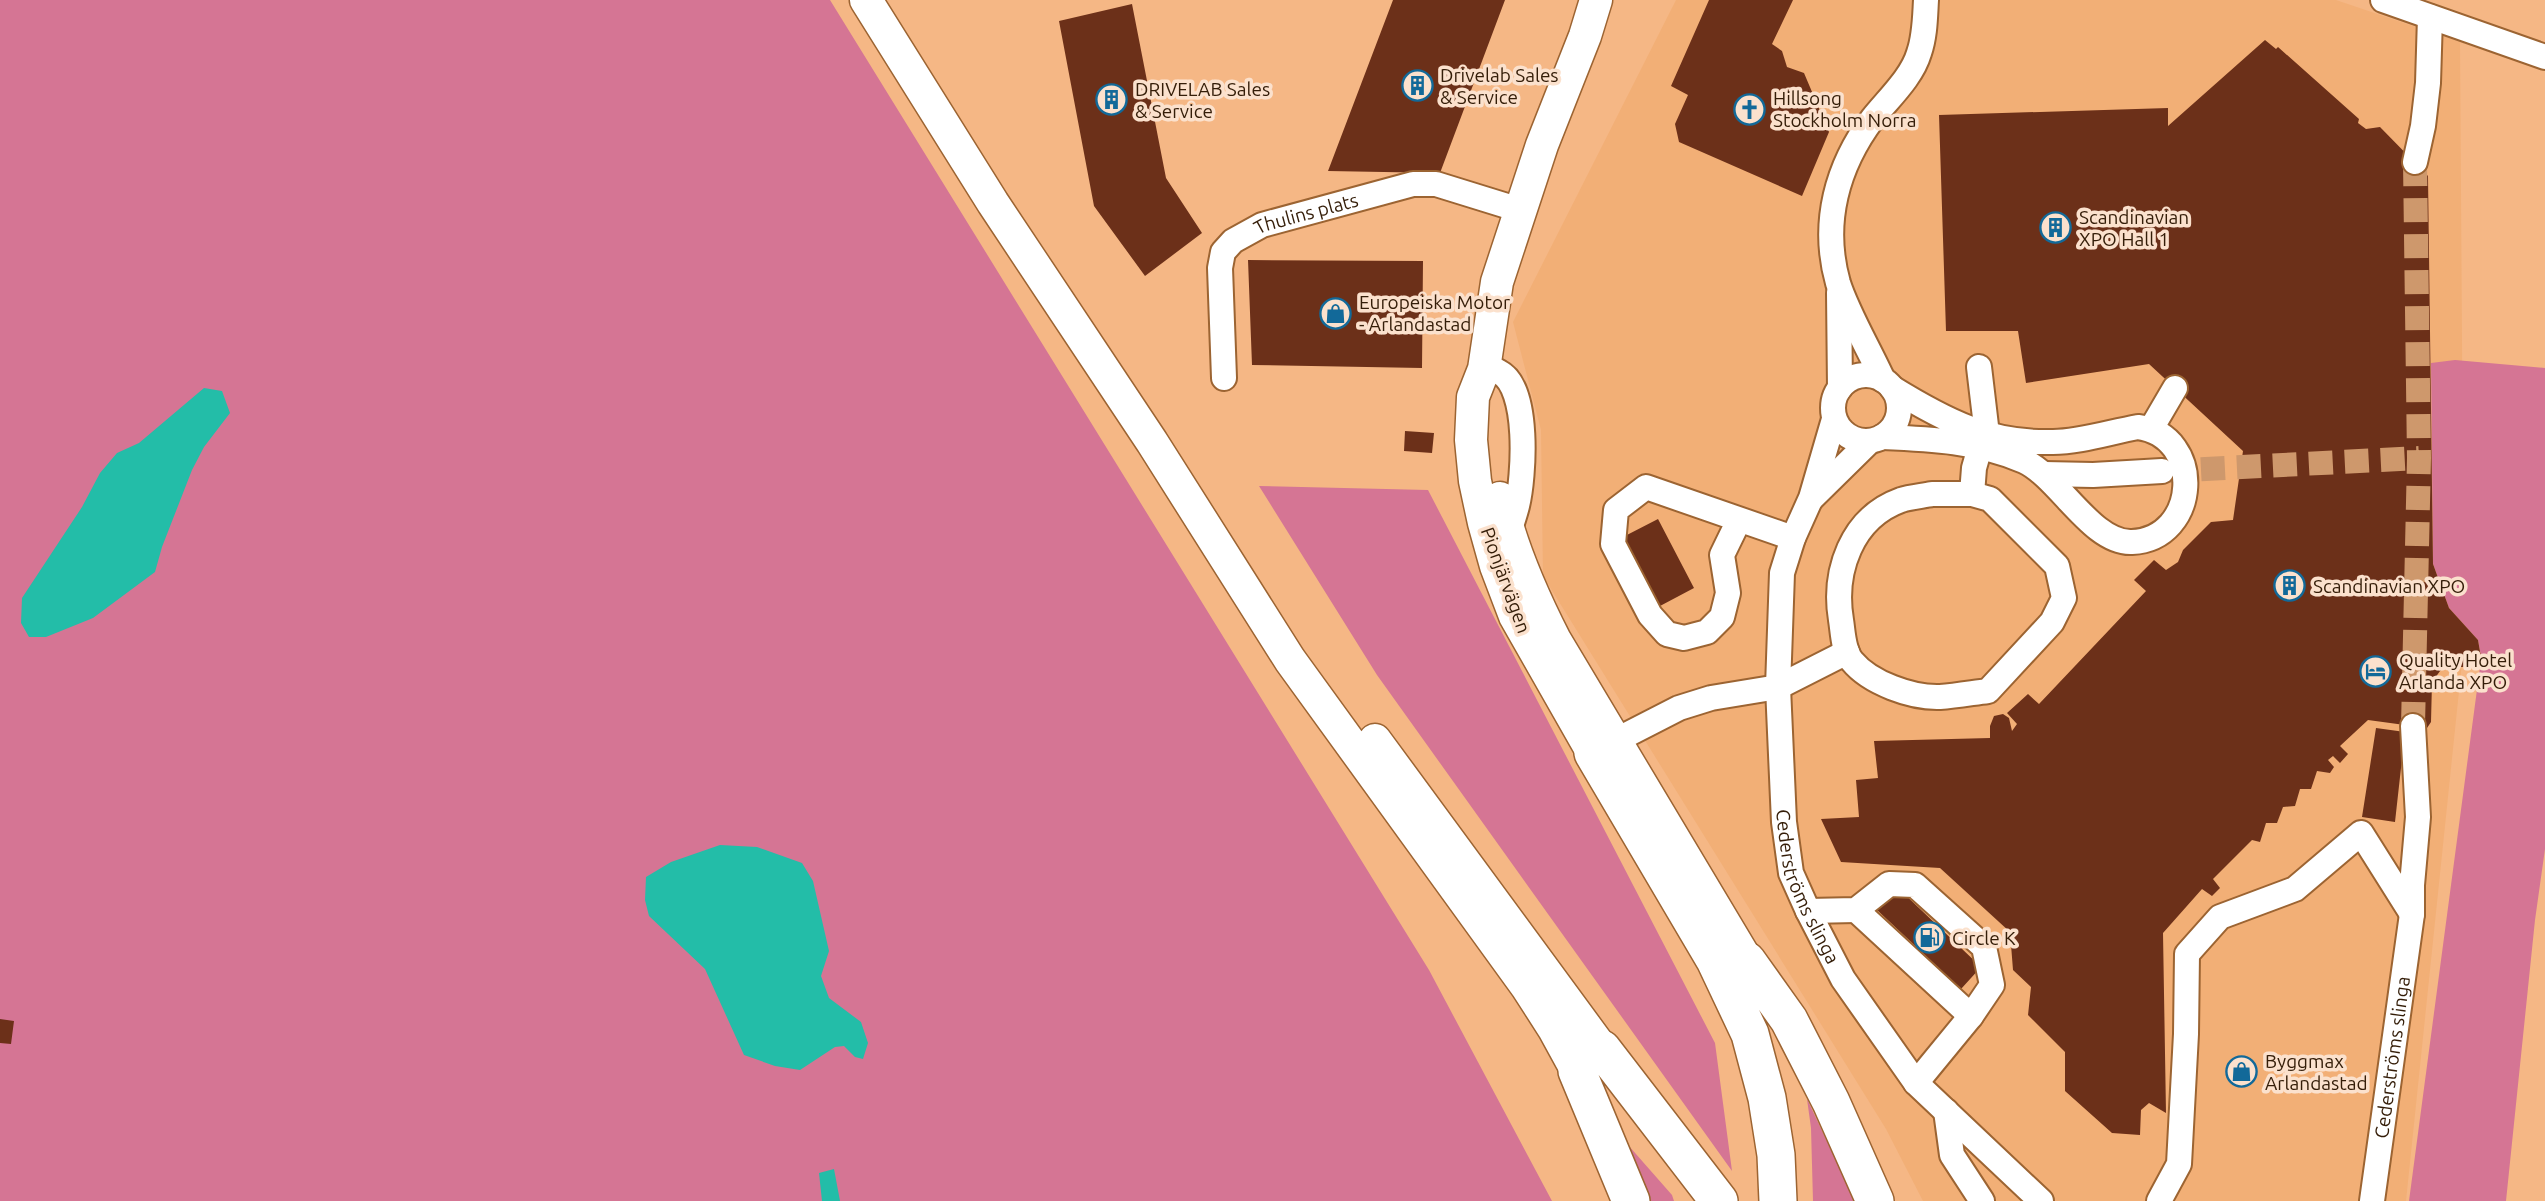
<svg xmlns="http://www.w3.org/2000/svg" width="2545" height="1201" viewBox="0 0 2545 1201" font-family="Ubuntu,sans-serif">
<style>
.built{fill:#f2af76}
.green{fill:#d57594}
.water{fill:#23bda8}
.building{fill:#6c3019}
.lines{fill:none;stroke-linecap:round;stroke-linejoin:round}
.minor-tunnel{stroke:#ce986c;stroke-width:24;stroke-dasharray:24 12;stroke-linecap:butt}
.minor-casing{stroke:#9c6432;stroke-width:28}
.major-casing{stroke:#9c6432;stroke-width:35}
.highway-casing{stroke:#9c6432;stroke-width:40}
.minor{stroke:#fff;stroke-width:24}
.major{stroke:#fff;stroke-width:32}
.highway{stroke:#fff;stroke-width:37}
.labels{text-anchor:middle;stroke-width:7;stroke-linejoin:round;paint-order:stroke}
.poi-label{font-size:19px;fill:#341d08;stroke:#fbe1cd;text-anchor:start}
.street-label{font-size:19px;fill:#341d08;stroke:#fbe1cd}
</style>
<rect width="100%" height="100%" fill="#f5b785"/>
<path class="built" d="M1676,0H2336L2460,42L2464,643L2406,1201H1923L1886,1129L1543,576L1541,430L1513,322Z"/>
<path class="green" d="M0,0H830L1429,970L1552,1201H0Z
M2455,360L2545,368V849L2535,920L2506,1201H2409L2480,667L2482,662L2478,640L2449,608L2433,564L2431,363Z
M1259,486L1428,490L1715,1043L1732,1171L1377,675Z
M1807,1099L1808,1101L1855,1201H1813L1811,1128Z
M1621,1137L1672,1195L1674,1201H1647Z"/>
<path class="water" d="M204,388L222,391L230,413L204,447L192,470L162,547L155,572L93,618L46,637H29L21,623L22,598L82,507L100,473L117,453L139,443Z
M720,845L757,847L802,863L813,881L829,951L821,976L829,998L861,1022L868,1043L863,1059L855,1057L844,1046L835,1047L800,1070L775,1066L744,1055L705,969L649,916L645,900L646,877L671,862Z
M834,1169L840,1201H822L819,1173Z"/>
<path class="building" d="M1393,0H1505L1440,173L1328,171Z
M1709,0H1793L1772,44L1782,51L1787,67L1804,73L1829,132L1802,196L1679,142L1675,124L1688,95L1671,86Z
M1132,4L1166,178L1202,233L1145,276L1094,206L1059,21Z
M2265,40L2276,49L2278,47L2359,119L2358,123L2366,129L2380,127L2428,176L2433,564L2449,608L2478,640L2482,663L2480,667H2443L2432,682L2431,722L2427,728L2368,720L2340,746L2348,754L2340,763L2333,756L2328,760L2334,767L2330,773L2317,771L2311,789H2300L2295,806L2283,807L2277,823H2266L2260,842L2252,840L2213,879L2220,888L2212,896L2202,889L2163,933L2166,1113L2149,1103L2141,1110L2140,1135L2112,1133L2065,1091V1052L2028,1015L2031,987L2013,970L2010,932L1940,868L1841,862L1821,819L1859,817L1856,780L1878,778L1874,741L1990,738V726L1994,716L2003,714L2009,718L2012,731L2017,724L2007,713L2028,694L2039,704L2146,591L2134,580L2154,560L2166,570L2178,562L2183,550L2211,522L2233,520L2243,451L2149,364L2026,383L2018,331H1946L1939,115L2168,108V126Z
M1248,260L1423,261L1422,368L1252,365Z
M1405,431L1434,433L1432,453L1404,451Z
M1658,519L1694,588L1660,606L1623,537Z
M2376,728L2405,732L2395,822L2362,817Z
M1897,887L1981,967L1961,989L1876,909Z
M0,1019L14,1021L11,1044L0,1043Z"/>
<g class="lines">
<path class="minor-tunnel" d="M2165,471L2419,458
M2413,726L2419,458L2415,162"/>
<defs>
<g id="minor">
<path d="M2383,0L2545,57"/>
<path d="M2415,162L2423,126L2428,83L2430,17"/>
<path d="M1839,293L1840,388"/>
<path d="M1484,369C1488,369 1495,369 1499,372C1530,387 1524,477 1517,506C1515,514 1512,523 1509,532"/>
<circle cx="1866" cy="408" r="33"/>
<path id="s1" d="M1224,378L1220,268L1223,252L1233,241L1262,225L1413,184H1436L1520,210"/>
<path d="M1883,380C1870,351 1847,312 1838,283C1821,223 1837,166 1873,118C1889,98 1912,77 1919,53C1925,36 1925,17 1926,0"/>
<path id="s2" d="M1834,419L1811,498L1793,538L1782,573L1778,687L1784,822L1791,873L1808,911L1843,979L1916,1083L2041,1201"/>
<path d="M2151,429L2175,388"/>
<path d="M1882,437C1930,439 1979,441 2024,461C2059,477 2092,544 2132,542C2199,539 2205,436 2138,427C2110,432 2080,442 2053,442C1989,444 1944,420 1892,388"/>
<path d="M2044,474L2093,475L2162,471"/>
<path d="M1932,494H1972L1990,499L2057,566L2064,598L2052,622L1988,691C1972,693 1956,696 1940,697C1912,698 1870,683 1852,661C1843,651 1843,632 1841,620C1833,572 1851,518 1901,500C1910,497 1922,496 1932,494Z"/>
<path d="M1972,494L1974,468L1986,426L1979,367"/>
<path d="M1812,498L1870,441"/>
<path d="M1739,520L1722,555L1728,593L1722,617L1707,632L1684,638L1667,634L1650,615L1613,544L1616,510L1646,487L1793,538"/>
<path d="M1599,749L1679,708L1711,698L1778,687L1847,652"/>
<path d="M1856,910L1971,1016"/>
<path d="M1808,911L1856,910L1889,884L1915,885L1984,947L1992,985L1971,1016L1916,1083"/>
<path d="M1946,1111L1952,1155L1982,1201"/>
<path d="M2159,1201L2179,1164L2186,1034L2187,954L2220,917L2295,889L2361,833L2412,914"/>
<path id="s3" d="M2372,1201L2412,914V885L2418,817L2413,726"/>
</g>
<path id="major" d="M866,0L993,203L1152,442L1290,660L1527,987L1554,1029L1577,1071
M1500,498C1511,548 1532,595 1555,640L1747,961
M1375,740L1602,1049
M1593,753L1515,616L1496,566L1484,523L1475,481L1471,440L1473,397L1484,369L1497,282L1542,145L1585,36L1596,0"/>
<path id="highway" d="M1593,753L1715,960L1750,1034L1767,1098L1776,1155L1778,1201
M1747,961L1789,1020L1831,1102L1875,1201
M1602,1049L1719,1201
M1577,1071L1631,1201"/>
</defs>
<use href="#minor" class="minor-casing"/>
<use href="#major" class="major-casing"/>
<use href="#highway" class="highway-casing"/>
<use href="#minor" class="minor"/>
<use href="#major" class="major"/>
<use href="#highway" class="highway"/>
</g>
<defs>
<symbol id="building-ring" viewBox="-11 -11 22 22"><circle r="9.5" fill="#fbe1cd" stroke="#126999" stroke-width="1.5"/><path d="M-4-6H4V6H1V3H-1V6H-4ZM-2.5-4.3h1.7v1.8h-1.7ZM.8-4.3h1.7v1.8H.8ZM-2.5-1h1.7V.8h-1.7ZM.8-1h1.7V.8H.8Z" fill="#126999"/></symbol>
<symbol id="church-ring" viewBox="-11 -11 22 22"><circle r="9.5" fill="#fbe1cd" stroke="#126999" stroke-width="1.5"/><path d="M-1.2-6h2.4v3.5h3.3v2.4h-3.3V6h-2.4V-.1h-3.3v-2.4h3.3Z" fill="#126999"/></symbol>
<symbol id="shop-ring" viewBox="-11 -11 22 22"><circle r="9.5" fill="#fbe1cd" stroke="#126999" stroke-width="1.5"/><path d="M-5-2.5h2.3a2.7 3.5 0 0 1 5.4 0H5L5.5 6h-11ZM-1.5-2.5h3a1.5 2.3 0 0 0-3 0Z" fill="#126999"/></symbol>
<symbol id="hotel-ring" viewBox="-11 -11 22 22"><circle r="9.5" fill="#fbe1cd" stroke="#126999" stroke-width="1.5"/><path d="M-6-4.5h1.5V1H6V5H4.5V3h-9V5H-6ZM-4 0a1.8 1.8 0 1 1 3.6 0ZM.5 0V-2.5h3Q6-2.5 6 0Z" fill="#126999"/></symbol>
<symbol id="fuel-ring" viewBox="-11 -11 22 22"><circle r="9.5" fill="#fbe1cd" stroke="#126999" stroke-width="1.5"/><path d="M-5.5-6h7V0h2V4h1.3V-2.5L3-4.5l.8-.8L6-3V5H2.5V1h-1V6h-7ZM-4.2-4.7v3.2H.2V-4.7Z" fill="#126999"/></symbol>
</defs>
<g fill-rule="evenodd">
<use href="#building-ring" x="1400" y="68" width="35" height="35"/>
<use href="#building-ring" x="1094" y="82" width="35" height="35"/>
<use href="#church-ring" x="1732" y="92" width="35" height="35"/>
<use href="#building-ring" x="2038" y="210" width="35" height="35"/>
<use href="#shop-ring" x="1318" y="296" width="35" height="35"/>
<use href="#building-ring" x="2272" y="568" width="35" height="35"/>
<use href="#hotel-ring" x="2358" y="654" width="35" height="35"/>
<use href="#fuel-ring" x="1912" y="920" width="35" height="35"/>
<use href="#shop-ring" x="2224" y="1054" width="35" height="35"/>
</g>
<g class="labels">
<g class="poi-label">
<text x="1440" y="82">Drivelab Sales<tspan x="1440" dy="22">&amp; Service</tspan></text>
<text x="1135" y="96">DRIVELAB Sales<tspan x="1135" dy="22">&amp; Service</tspan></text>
<text x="1773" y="105">Hillsong<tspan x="1773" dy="22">Stockholm Norra</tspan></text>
<text x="2079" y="224">Scandinavian<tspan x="2079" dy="22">XPO Hall 1</tspan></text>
<text x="1359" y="309">Europeiska Motor<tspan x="1359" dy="22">- Arlandastad</tspan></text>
<text x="2313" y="593">Scandinavian XPO</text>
<text x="2399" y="667">Quality Hotel<tspan x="2399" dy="22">Arlanda XPO</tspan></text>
<text x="1952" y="945">Circle K</text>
<text x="2265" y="1068">Byggmax<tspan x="2265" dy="22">Arlandastad</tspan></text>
</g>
<g class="street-label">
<text dy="7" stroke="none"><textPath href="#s1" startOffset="220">Thulins plats</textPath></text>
<text transform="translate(1506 580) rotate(70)" y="7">Pionjärvägen</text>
<text dy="7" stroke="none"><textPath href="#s2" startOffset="481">Cederströms slinga</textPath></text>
<text dy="7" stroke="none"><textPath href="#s3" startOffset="145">Cederströms slinga</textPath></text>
</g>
</g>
</svg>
